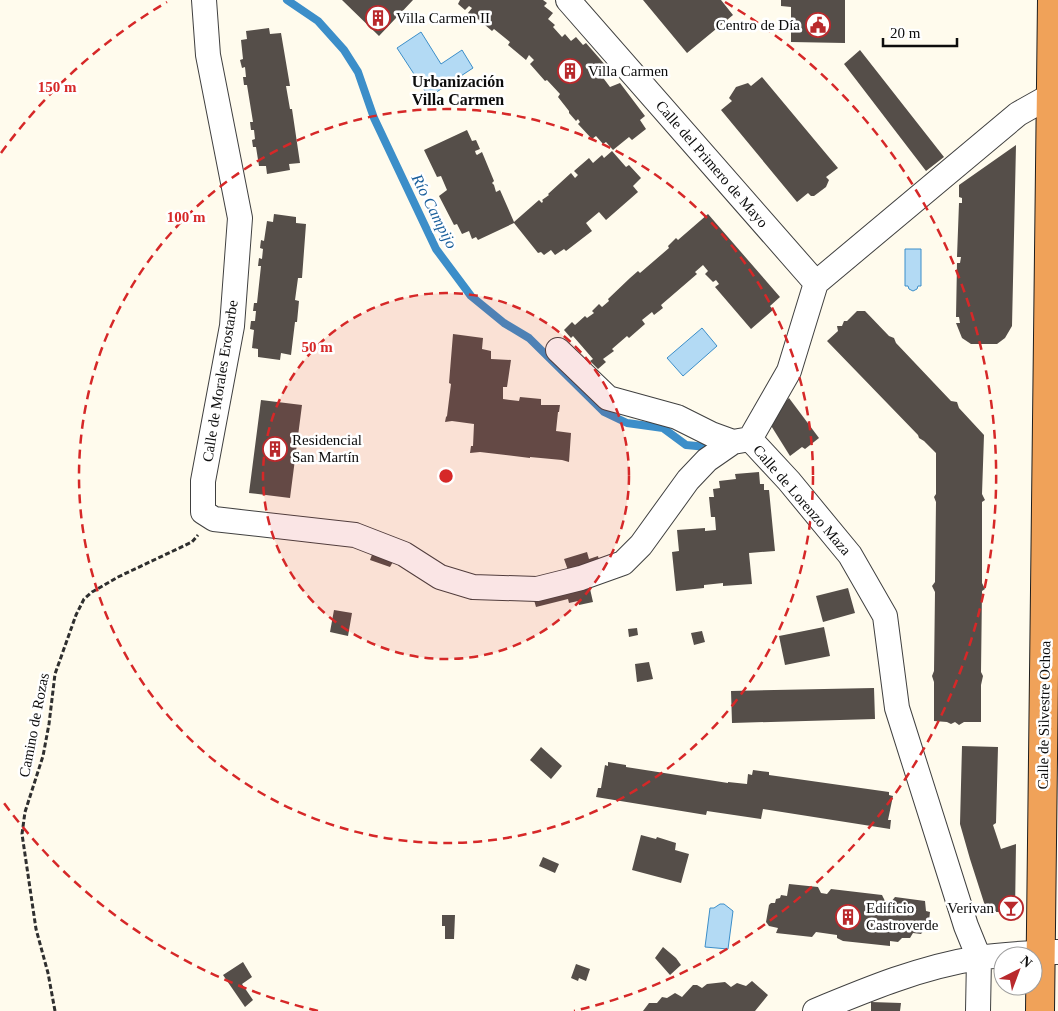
<svg xmlns="http://www.w3.org/2000/svg" width="1058" height="1011" viewBox="0 0 1058 1011" font-family="'Times New Roman',serif">
<style>
.water{fill:#b3daf4;stroke:#3c8ec9}
.lines{fill:none;stroke-linecap:round;stroke-linejoin:round}
.stream{stroke:#3c8ec9;stroke-width:8}
.building{fill:#554e49}
.minor-casing{stroke:#404040;stroke-width:26}
.highway-casing{stroke:#1e1e1e;stroke-width:30}
.path{stroke:#2f2f2f;stroke-width:3;stroke-dasharray:5 2.5;stroke-linecap:butt}
.minor{stroke:#fff;stroke-width:24}
.highway{stroke:#f0a259;stroke-width:28}
.ring{fill:none;stroke:#d62828;stroke-width:2.5;stroke-dasharray:9 6}
.labels{text-anchor:middle;stroke-width:5;stroke-linejoin:round;paint-order:stroke}
.poi-label{font-size:15px;fill:#0d0d0d;stroke:#fff;text-anchor:start}
.street-label{font-size:15px;fill:#0d0d0d;stroke:#fff}
.neighbourhood-label{font-size:16px;font-weight:bold;fill:#0d0d0d;stroke:#fff}
.water-label{font-size:16px;font-style:italic;fill:#1a5f9b;stroke:#fff}
.centre{fill:#d62828;stroke:#fff;stroke-width:2.5}
.ring-label{font-size:15px;text-anchor:middle;font-weight:bold;fill:#d62828;stroke:#fff;stroke-width:5;stroke-linejoin:round;paint-order:stroke}
</style>
<rect width="100%" height="100%" fill="#fffbed"/>
<path class="water" d="M421,32L441,64L462,50L473,68L429,97L397,48Z
M905,249H921V286H918L917,289L913,291L909,289L908,286H905Z
M702,328L717,346L683,376L667,358Z
M720,904H724L733,911L728,949L705,947L710,908H714Z"/>
<g class="lines">
<path class="stream" d="M287,0L318,21L344,50L358,72L374,118L436,249L471,296L504,323L529,338L604,412L627,423L663,428L686,445L707,447"/>
</g>
<path class="building" d="M342,0H413L379,36Z
M460,0H543L547,3L544,6L553,13L548,19L555,25L553,27L562,37L565,34L571,41L576,37L583,45L586,43L607,67L601,75L610,87L620,83L645,116L640,120L646,129L632,140L629,137L613,150L606,142L603,144L596,136L592,139L578,124L580,122L578,119L576,121L569,113V111L558,97L560,94L547,80L545,81L530,64L534,60L529,55L526,60L508,45L510,42L494,29L492,31L478,19L476,20L468,13L472,8L469,6L465,10L458,4Z
M643,0H721L733,15L687,53Z
M781,0H845V43L791,42V7L781,6Z
M269,28L270,34L281,33L290,86H286L290,109H292L300,163L289,164L290,170L267,174L266,166H259L256,147H253L252,140L255,139L254,130H251L250,122H253L247,85H244L243,77H246L245,67L242,68L240,60L243,59L241,40L247,39L246,31Z
M860,50L944,157L926,171L844,64Z
M762,77L838,168L826,177L829,180L826,187L814,196H811L808,193L797,202L721,110L732,101L729,98L736,87L748,83L751,86Z
M467,130L472,141L476,140L480,149L475,151L476,154L477,155L482,152L494,181L492,183L494,185L496,192L500,190L514,222L539,200L542,203L543,201L542,200L549,195L548,194L571,173L575,178L578,175L574,171L589,158L593,163L602,155L604,158L612,151L626,167L629,165L641,178L633,186L638,192L606,220L599,212L586,223L592,231L566,251L564,249L555,255L551,250L544,255L541,252L538,253L514,223L478,240L476,237L472,239L469,231L462,234L457,224L454,225L439,196L447,190L441,176L437,177L424,150Z
M1016,145L1012,326L1005,338L997,344H971L962,338L956,323H960L959,317H956L957,263H960L961,257H957L959,203H962V198L959,197V185Z
M274,214L296,217V223L306,224L302,278H298L295,300L299,301L297,322H295L291,355L281,353L280,360L258,357V349L252,348L254,330L250,329L251,321H255L256,311H253L254,303H257L261,266H258L259,258L262,259L263,249L260,248L261,240L264,241L267,221L273,222Z
M708,214L780,297L770,306L773,310L751,329L715,287L719,284L716,280L713,282L705,274L708,271L703,265L695,272L697,274L661,305L663,308L654,315L652,312L642,320L645,324L629,338L627,336L612,349L614,351L603,359L606,362L598,369L590,361L593,359L573,336L571,338L564,330L572,322L575,325L585,316L587,318L594,313L592,311L599,304L602,307L609,301L608,299L630,278L638,271L640,273L669,248L668,246L676,238L678,240Z
M857,311H865L889,336L894,338L896,343L951,401L957,402L959,408L984,435L982,494L985,500L982,502V583L985,589L982,591L981,672L983,676L981,685V722H964L959,725L955,722L951,724L947,722L934,721V682L932,676L934,671L935,592L932,586L935,582L936,502L934,497L936,494V453L924,441L919,438L918,435L827,341L838,331L837,326H842L844,321H847Z
M453,334L483,338L482,349L491,351V359L511,360L507,387H503V399L519,401L520,397L541,399V405H560L559,412H558L556,431L571,433L569,462L562,460L530,457V458L480,452L470,453L471,446H473L474,424L452,421L445,422L446,417L447,416L451,384L449,383Z
M789,398L819,438L805,449L802,447L790,456L770,424L772,415Z
M261,400L302,405L290,498L249,493Z
M759,472L760,484H764V490H769L775,551L749,553L752,584L723,586V583L704,585V588L676,591L672,552L679,551L677,530L705,528V531L716,530L715,517H711L709,497H714L713,489L720,488L719,481L736,479L735,474Z
M373,552L394,560L390,567L370,560Z
M587,552L589,559L598,556L600,564L569,573L564,559Z
M588,580L593,602L579,605L578,601L569,603L568,599L536,607L532,593Z
M848,588L855,613L823,622L816,596Z
M334,610L352,613L348,636L330,632Z
M824,627L830,656L785,665L779,636Z
M637,628L638,635L629,637L628,629Z
M702,631L705,642L694,645L691,633Z
M649,662L653,679L637,682L635,664Z
M874,688L875,719L732,723L731,691Z
M962,746L998,747L996,823L993,825L1001,849L1016,844L1015,912H987L970,859L960,824Z
M541,747L562,766L551,779L530,760Z
M608,762L626,765V767L728,783V782L747,784L748,774L752,775L753,770L769,772V775L889,792V795L893,796L888,820H891L890,829L763,809L761,819L707,811L706,815L596,797L598,788H601L605,765L608,766Z
M641,835L656,839L657,837L676,843L675,850L689,854L681,883L632,870Z
M543,857L559,864L555,873L539,866Z
M789,884L818,887L821,893L827,894L831,889L882,895L885,901L891,902L895,897L925,901L926,911L930,912L928,930H924L921,934L913,933L910,938H902L898,942L890,941V946L843,941L837,938V935L816,932L812,937L776,933L778,928L769,926L766,922L769,905L771,903H775L776,899L780,898L781,895L787,896Z
M442,915H455L454,939H445V926H442Z
M663,947L676,958L681,965L670,975L655,958Z
M243,962L252,977L242,984L253,1000L245,1007L223,975Z
M576,964L590,969L586,981L579,978L578,981L571,978Z
M752,981L768,995L755,1011H643L649,1003H657L662,997L667,998L675,993L682,997L693,985H697L702,988L707,984L725,982L731,987L737,983L746,986Z
M871,1002L901,1003L900,1011H871Z"/>
<g class="lines">
<defs>
<path id="minor" d="M204,0L208,55L240,218L232,326L203,481V512L214,519L355,535L404,554L440,577L473,587L537,589L581,578L623,563L641,545L688,480L707,460L733,442L750,439
M568,0L816,283
M558,350L608,398L677,417L711,434L733,442
M750,439L789,481L850,555L885,616L897,708L966,926L979,958L978,1011
M750,439L789,371L816,283L1018,114L1050,96L1058,90
M815,1011C868,989 921,967 978,958C1004,954 1032,953 1058,952"/>
<path id="highway" d="M1040,1011L1052,0"/>
</defs>
<use href="#minor" class="minor-casing"/>
<use href="#highway" class="highway-casing"/>
<path class="path" d="M55,1011L48,973L36,929L22,834L25,812L43,756L49,724L55,674L76,615L84,599L92,592L118,577L192,542L198,535"/>
<use href="#minor" class="minor"/>
<use href="#highway" class="highway"/>
</g>
<circle cx="446" cy="476" r="183" fill="#d62828" fill-opacity=".12"/>
<g class="ring">
<circle cx="446" cy="476" r="183"/>
<circle cx="446" cy="476" r="367"/>
<path d="M318 1011A550 550 0 0 1 1 799M1 153A550 550 0 0 1 167 2M725 2A550 550 0 0 1 574 1011"/>
</g>
<defs>
<symbol id="building-ring" viewBox="-11 -11 22 22"><circle r="9.5" fill="#fff" stroke="#b9292c" stroke-width="1.5"/><path d="M-4-6H4V6H1V3H-1V6H-4ZM-2.5-4.3h1.7v1.8h-1.7ZM.8-4.3h1.7v1.8H.8ZM-2.5-1h1.7V.8h-1.7ZM.8-1h1.7V.8H.8Z" fill="#b9292c"/></symbol>
<symbol id="civic-ring" viewBox="-11 -11 22 22"><circle r="9.5" fill="#fff" stroke="#b9292c" stroke-width="1.5"/><path d="M-.6-6.5H3V-4.5H.6V-3L4-1V1h2V6H-6V1h2V-1L-.6-3ZM-1.2 2.5V6h2.4V2.5Z" fill="#b9292c"/></symbol>
<symbol id="bar-ring" viewBox="-11 -11 22 22"><circle r="9.5" fill="#fff" stroke="#b9292c" stroke-width="1.5"/><path d="M-6-5H6L.8 .8V4.5H3.5V6h-7V4.5H-.8V.8Z" fill="#b9292c"/></symbol>
</defs>
<g fill-rule="evenodd">
<use href="#building-ring" x="364" y="4" width="28" height="28"/>
<use href="#civic-ring" x="804" y="11" width="28" height="28"/>
<use href="#building-ring" x="556" y="57" width="28" height="28"/>
<use href="#building-ring" x="261" y="435" width="28" height="28"/>
<use href="#bar-ring" x="997" y="894" width="28" height="28"/>
<use href="#building-ring" x="834" y="903" width="28" height="28"/>
</g>
<g class="labels">
<g class="poi-label">
<text x="396" y="23">Villa Carmen II</text>
<text x="800" y="30" text-anchor="end">Centro de Día</text>
<text x="588" y="76">Villa Carmen</text>
<text x="292" y="445">Residencial<tspan x="292" dy="17">San Martín</tspan></text>
<text x="866" y="913">Edificio<tspan x="866" dy="17">Castroverde</tspan></text>
<text x="994" y="913" text-anchor="end">Verivan</text>
</g>
<g class="street-label">
<text transform="translate(712 164) rotate(49)" y="5">Calle del Primero de Mayo</text>
<text transform="translate(220 381) rotate(-81)" y="5">Calle de Morales Erostarbe</text>
<text transform="translate(802 500) rotate(49)" y="5">Calle de Lorenzo Maza</text>
<text transform="translate(1044 715) rotate(-89)" y="5">Calle de Silvestre Ochoa</text>
<text transform="translate(34 725) rotate(-79)" y="5">Camino de Rozas</text>
</g>
<g class="neighbourhood-label">
<text x="458" y="87">Urbanización<tspan x="458" dy="18">Villa Carmen</tspan></text>
</g>
<g class="water-label">
<text transform="translate(435 211) rotate(63)" y="6">Río Campijo</text>
</g>
</g>
<circle cx="446" cy="476" r="8" class="centre"/>
<g class="ring-label">
<text x="57" y="92">150 m</text>
<text x="186" y="222">100 m</text>
<text x="317" y="352">50 m</text>
</g>
<g transform="translate(1018 971) rotate(42)"><circle r="24" fill="#ffffff" stroke="#9e9e9e"/>
<path d="M0-4L9 19L0 12L-9 19Z" fill="#b9292c"/>
<text y="-8" font-size="14" font-weight="bold" text-anchor="middle" fill="#0d0d0d">N</text>
</g>
<path d="M883 38v8h74v-8" fill="none" stroke="#0d0d0d" stroke-width="2.5"/>
<text x="890" y="38" font-size="15" fill="#0d0d0d" stroke="#ffffff" stroke-width="4" paint-order="stroke">20 m</text>
</svg>
